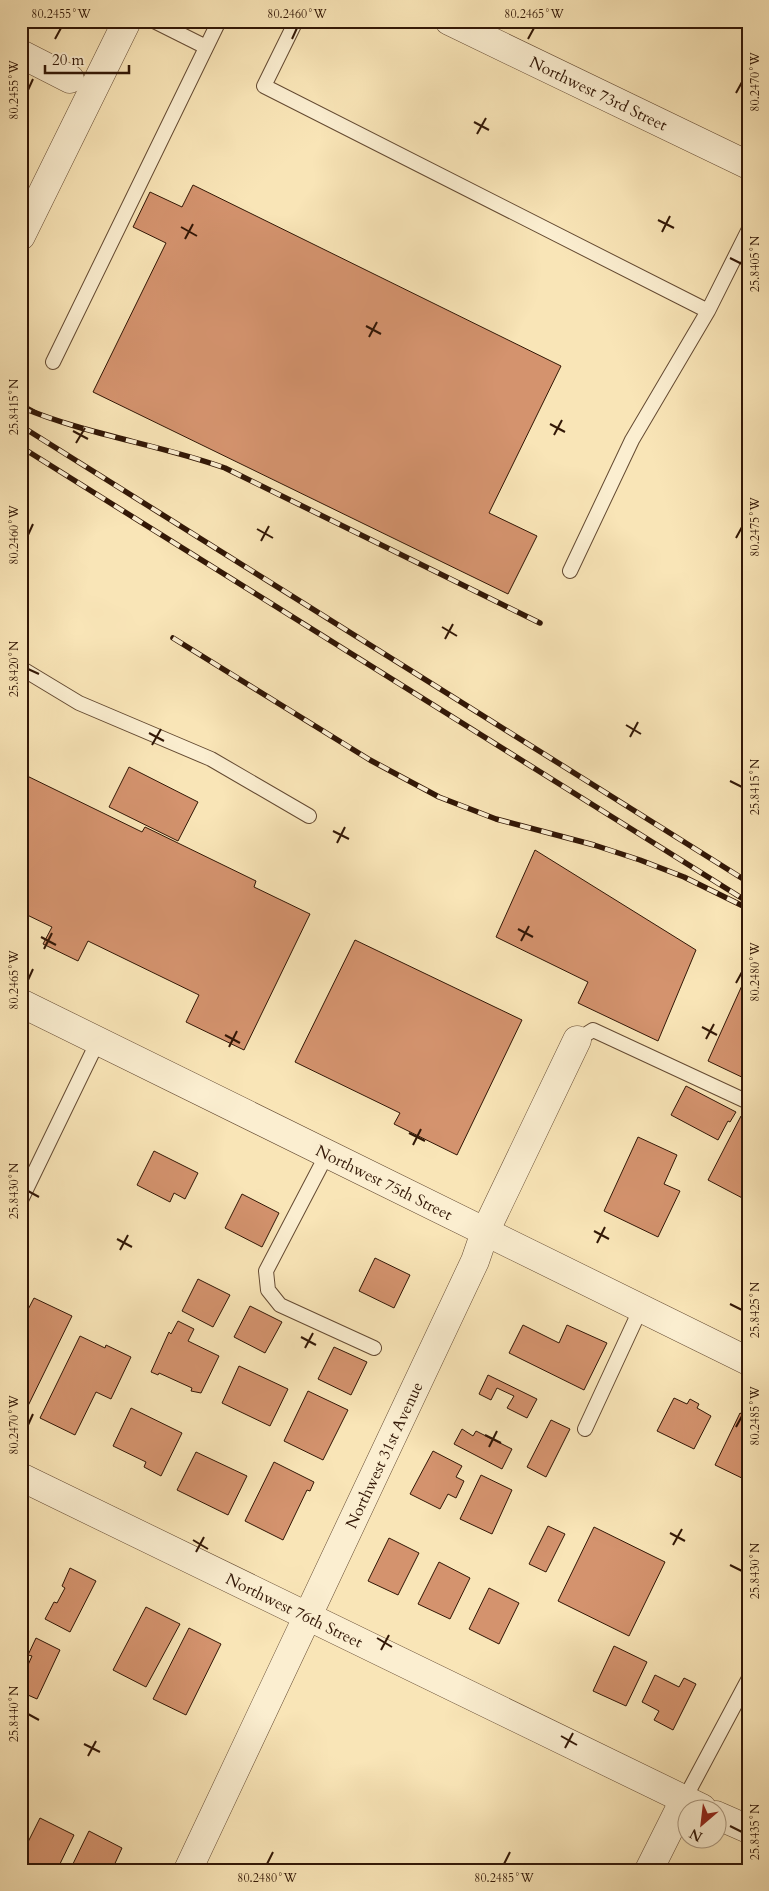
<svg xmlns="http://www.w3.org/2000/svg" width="769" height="1891" viewBox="0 0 769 1891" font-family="Cardo,serif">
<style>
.building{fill:#d4936e;stroke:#321706}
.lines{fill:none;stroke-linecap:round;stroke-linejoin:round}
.service-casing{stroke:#644a32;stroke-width:16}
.minor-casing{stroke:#644a32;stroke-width:29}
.service{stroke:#fbeed0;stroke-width:14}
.minor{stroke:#fbeed0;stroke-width:28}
.rail-casing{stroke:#321706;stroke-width:5.5}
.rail{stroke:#fbeed0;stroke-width:4;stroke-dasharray:11;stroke-linecap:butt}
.ticks{fill:none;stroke:#321706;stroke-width:2}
.labels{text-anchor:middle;stroke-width:4;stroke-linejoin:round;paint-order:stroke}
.street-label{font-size:16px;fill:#321706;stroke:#fbeed0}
.neatline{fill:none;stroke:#321706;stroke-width:2}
.ticks-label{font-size:12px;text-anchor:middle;fill:#321706}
</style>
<rect width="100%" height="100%" fill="#f9e5b7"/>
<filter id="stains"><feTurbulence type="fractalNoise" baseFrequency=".004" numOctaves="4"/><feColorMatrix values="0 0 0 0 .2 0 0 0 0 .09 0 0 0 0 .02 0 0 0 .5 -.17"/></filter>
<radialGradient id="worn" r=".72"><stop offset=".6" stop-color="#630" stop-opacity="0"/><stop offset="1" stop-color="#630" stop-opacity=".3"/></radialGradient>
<path class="building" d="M43,21H58L55,27Z
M21,118L27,121L21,133Z
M193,185L561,366L489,513L537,536L508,594L93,392L166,243L133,227L150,192L182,207Z
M129,767L198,802L178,841L109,807Z
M21,773L142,832L145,827L256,881L254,887L310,914L244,1050L186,1022L199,995L88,941L78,961L43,944L52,927L21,912Z
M535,850L696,950L658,1041L578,1003L588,982L496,937Z
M355,940L522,1020L457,1155L394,1124L400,1113L295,1062Z
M744,981L748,983V1080L708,1061Z
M686,1086L736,1112L730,1122L728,1121L718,1140L671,1115Z
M741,1116L748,1120V1201L708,1180Z
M638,1137L677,1155L664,1184L680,1191L658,1237L604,1211Z
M154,1151L198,1173L185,1199L174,1193L170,1202L137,1185Z
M242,1194L279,1213L262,1247L225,1228Z
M375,1258L410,1275L394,1308L359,1291Z
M198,1279L230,1295L213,1327L182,1311Z
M34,1298L72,1316L25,1412L21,1410V1323Z
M250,1306L282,1322L265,1353L234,1337Z
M178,1321L194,1329L188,1341L219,1356L201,1393L191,1391L192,1388L159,1373L158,1375L151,1372L169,1332L171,1334Z
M523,1325L559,1343L567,1325L607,1343L584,1390L509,1353Z
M80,1336L105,1348L106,1345L131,1357L111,1399L96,1392L75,1435L40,1418Z
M334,1347L367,1362L351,1395L318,1379Z
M239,1366L288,1389L270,1426L222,1403Z
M488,1375L537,1399L527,1418L507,1408L514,1396L497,1388L491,1400L479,1394Z
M308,1391L348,1410L323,1460L284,1441Z
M674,1398L687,1404L690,1399L699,1404L697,1408L711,1416L694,1449L657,1431Z
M131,1408L182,1433L161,1476L144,1467L146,1462L113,1446Z
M740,1413L748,1417V1481L715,1465Z
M551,1420L570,1429L546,1477L527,1467Z
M462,1429L473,1436L476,1431L512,1449L502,1469L454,1444Z
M433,1451L462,1466L456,1477L464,1481L456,1498L448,1494L440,1509L410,1494Z
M196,1452L247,1476L228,1515L177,1490Z
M274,1462L314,1482L310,1491L307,1490L283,1540L245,1521Z
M481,1475L512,1490L492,1534L460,1519Z
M548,1526L565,1534L546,1572L529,1564Z
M594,1527L665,1562L629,1636L558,1601Z
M389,1538L419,1553L398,1595L368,1581Z
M439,1562L470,1578L450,1619L418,1604Z
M70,1568L96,1581L70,1632L45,1619L54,1602L57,1603L65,1588L62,1586Z
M489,1588L519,1603L499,1644L469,1629Z
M146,1607L180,1624L146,1687L113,1670Z
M189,1628L221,1644L186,1715L153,1699Z
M36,1638L60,1650L37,1699L21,1692V1673L24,1674L32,1656L28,1655Z
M614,1646L647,1662L626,1706L593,1691Z
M655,1675L679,1687L684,1678L696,1684L673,1730L654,1720L659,1711L642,1702Z
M40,1818L74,1835L57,1870H21V1856Z
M89,1831L122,1848L112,1870H70Z"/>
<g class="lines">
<defs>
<path id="service" d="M154,21L206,47
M296,21L264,86L708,311L748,231
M53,362L219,21
M570,571L632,440L708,311
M21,668L79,703L211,759L309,816
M577,1040L593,1030L748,1102
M327,1154L266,1271L268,1290L280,1305L374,1348
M21,1200L98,1041
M585,1429L641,1308
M684,1800L748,1680"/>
<g id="minor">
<path id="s1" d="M449,21L748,165"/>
<path d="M21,54L70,79"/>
<path d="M21,236L127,21"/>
<path id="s2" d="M21,1003L748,1361"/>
<path id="s3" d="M21,1477L702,1808"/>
<path d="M716,1815L748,1829"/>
<path id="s4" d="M188,1870L475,1261L485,1232L577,1040"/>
<path d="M649,1870L684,1800"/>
</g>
</defs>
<use href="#service" class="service-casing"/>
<use href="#minor" class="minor-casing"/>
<use href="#service" class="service"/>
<use href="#minor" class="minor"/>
<defs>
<path id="rail" d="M21,407C87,435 158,444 225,468L540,623
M21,426L748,882
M21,447L748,902
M173,638L370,760L439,797L496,819L594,845L640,860L684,877L743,906"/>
</defs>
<use href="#rail" class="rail-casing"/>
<use href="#rail" class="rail"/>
</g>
<path class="ticks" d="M55,39L61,28M292,39L297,28M528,39L534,28M28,90L33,79M736,93L742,82M474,122L489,130M477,134L486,118M658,220L674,228M181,227L197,236M662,232L670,216M185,239L193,224M730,258L742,264M366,326L381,334M369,337L377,322M28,407L39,413M550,424L565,432M73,431L88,439M554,435L562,420M76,443L85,428M257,529L273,538M28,535L33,524M736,538L742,527M261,541L269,526M442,627L457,636M445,639L453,624M28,669L39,674M626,725L641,734M149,733L164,741M630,737L638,722M152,745L161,729M730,781L742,787M333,831L349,839M337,843L345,827M518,929L533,937M41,937L56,945M521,941L529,926M44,949L52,933M28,980L33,969M736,983L742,972M702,1027L717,1035M225,1035L240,1043M706,1039L714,1024M229,1047L237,1031M409,1133L425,1141M413,1145L421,1129M28,1191L39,1197M594,1231L609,1239M117,1239L132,1247M597,1243L605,1227M120,1250L128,1235M730,1304L742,1310M301,1337L316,1345M305,1348L313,1333M28,1425L33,1414M736,1427L742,1416M485,1435L501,1443M489,1447L497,1431M670,1533L685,1541M193,1540L208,1549M673,1545L682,1529M196,1552L204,1537M730,1565L742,1571M377,1638L392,1647M381,1650L389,1635M28,1714L39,1720M561,1736L577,1745M84,1744L100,1752M565,1748L573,1733M88,1756L96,1741M730,1826L742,1832M267,1864L273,1852M504,1864L510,1852"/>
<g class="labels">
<g class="street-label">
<text dy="6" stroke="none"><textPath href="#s1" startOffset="166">Northwest 73rd Street</textPath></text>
<text dy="6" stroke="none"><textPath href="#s2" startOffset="405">Northwest 75th Street</textPath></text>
<text dy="6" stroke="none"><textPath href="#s4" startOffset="459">Northwest 31st Avenue</textPath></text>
<text dy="6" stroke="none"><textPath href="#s3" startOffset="304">Northwest 76th Street</textPath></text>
</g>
</g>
<rect width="769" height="1891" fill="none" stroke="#f9e5b7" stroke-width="55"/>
<g transform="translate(702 1824) rotate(208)"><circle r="24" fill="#fbeed0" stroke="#ab987f"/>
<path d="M0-4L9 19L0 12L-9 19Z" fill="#8f2418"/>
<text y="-8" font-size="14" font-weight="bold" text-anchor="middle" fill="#321706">N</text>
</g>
<path d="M45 65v8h84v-8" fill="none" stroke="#321706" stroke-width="2.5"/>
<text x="52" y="65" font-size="15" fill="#321706" stroke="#fbeed0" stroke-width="4" paint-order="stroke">20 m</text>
<rect x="28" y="28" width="714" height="1836" class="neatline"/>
<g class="ticks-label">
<text x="61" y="18">80.2455°W</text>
<text x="297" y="18">80.2460°W</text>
<text x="534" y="18">80.2465°W</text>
<text transform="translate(755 82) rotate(-90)" y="4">80.2470°W</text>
<text transform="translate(14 90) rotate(-90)" y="4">80.2455°W</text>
<text transform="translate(755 264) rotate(-90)" y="4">25.8405°N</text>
<text transform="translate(14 407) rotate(-90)" y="4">25.8415°N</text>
<text transform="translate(755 527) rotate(-90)" y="4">80.2475°W</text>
<text transform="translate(14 535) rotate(-90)" y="4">80.2460°W</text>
<text transform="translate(14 669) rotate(-90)" y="4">25.8420°N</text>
<text transform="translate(755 787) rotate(-90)" y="4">25.8415°N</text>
<text transform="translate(755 972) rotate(-90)" y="4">80.2480°W</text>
<text transform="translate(14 980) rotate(-90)" y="4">80.2465°W</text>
<text transform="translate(14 1191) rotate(-90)" y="4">25.8430°N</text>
<text transform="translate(755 1310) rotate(-90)" y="4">25.8425°N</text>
<text transform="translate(755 1416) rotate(-90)" y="4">80.2485°W</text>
<text transform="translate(14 1425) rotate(-90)" y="4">80.2470°W</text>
<text transform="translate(755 1571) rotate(-90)" y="4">25.8430°N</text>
<text transform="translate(14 1714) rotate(-90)" y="4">25.8440°N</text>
<text transform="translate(755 1832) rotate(-90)" y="4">25.8435°N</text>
<text x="267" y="1882">80.2480°W</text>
<text x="504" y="1882">80.2485°W</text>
</g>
<rect width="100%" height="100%" filter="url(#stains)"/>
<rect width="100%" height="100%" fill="url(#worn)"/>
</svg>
